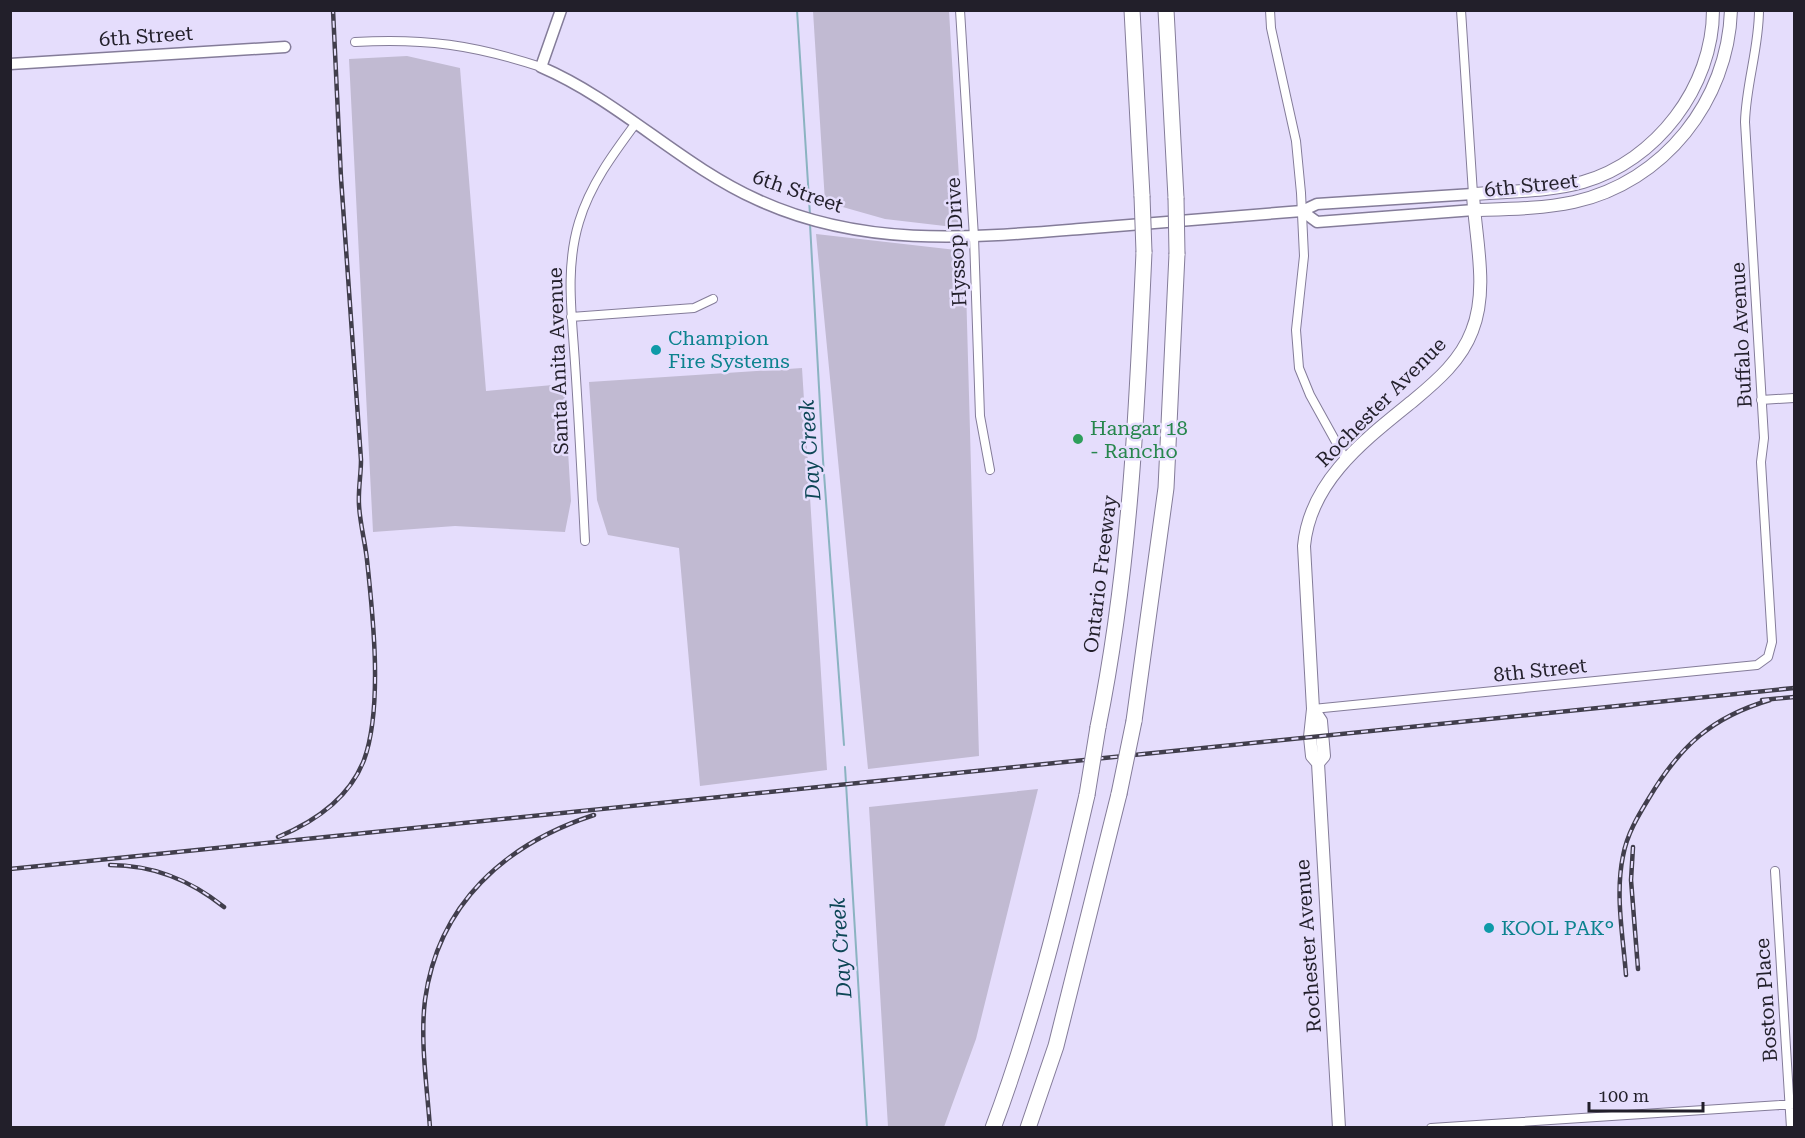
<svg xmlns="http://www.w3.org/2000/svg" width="1805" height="1138" viewBox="0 0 1805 1138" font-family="'Roboto Serif',serif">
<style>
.green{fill:#c1bad2}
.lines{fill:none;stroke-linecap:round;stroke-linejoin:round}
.stream{stroke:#8bb3c1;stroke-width:2}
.minor-casing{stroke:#847c99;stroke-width:10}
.tertiary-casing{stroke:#847c99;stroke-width:13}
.secondary-casing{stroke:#847c99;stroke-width:14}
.motorway-casing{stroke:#847c99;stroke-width:17}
.minor{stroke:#fff;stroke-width:8}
.tertiary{stroke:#fff;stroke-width:10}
.secondary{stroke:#fff;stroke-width:12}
.motorway{stroke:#fff;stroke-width:15}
.rail-casing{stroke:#413e4c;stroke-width:4.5}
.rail{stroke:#e5ddfc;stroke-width:2;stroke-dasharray:7;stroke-linecap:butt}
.motorway-bridge-casing{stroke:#847c99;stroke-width:17;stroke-linecap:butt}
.motorway-bridge{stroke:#fff;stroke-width:15}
.culture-dot{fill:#0f9aa8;stroke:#e5ddfc;stroke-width:2}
.leisure-dot{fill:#2e9e5b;stroke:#e5ddfc;stroke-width:2}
.labels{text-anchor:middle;stroke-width:5;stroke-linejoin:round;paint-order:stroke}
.street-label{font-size:20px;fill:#221f2a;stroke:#e5ddfc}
.culture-label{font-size:20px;fill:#0d838f;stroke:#e5ddfc;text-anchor:start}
.leisure-label{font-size:20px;fill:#27864d;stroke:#e5ddfc;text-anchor:start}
.water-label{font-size:21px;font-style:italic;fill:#0d4656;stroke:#e5ddfc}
</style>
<rect width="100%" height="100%" fill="#e5ddfc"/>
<path class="green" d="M813,11H949L962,228L885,219L825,202Z
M407,56L460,68L486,391L564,384L571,501L565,532L455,526L373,532L349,59Z
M816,234L965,251L979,756L868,769Z
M802,368L827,770L700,786L679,548L608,535L597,500L589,382Z
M1038,789L976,1039L944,1127H888L869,807Z"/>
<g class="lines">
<path class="stream" d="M797,10L810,215
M810,224L823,460L844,745
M845,767L867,1128"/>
<defs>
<path id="minor" d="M960,10L974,237L980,416L990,470
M1270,10L1271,28L1296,141L1301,193L1304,256L1296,330L1299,368L1310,395L1346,460
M1461,10L1473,194
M355,42C425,38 474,45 541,67
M571,317L694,308L713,299
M1761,400L1794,398
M585,541C582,482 579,422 575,363C572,315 565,268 579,222C590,185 613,154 636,123
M1313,709L1757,665L1768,657L1772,642L1761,462L1764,438L1745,122C1746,84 1759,48 1759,10
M1775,871L1791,1128
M1431,1128L1794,1104"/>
<path id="tertiary" d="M561,10L541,67C620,101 680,165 758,200C863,248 969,238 1080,229C1154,223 1228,217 1302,211L1317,204L1473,194
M10,64L285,47
M1302,211L1317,222L1474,210"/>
<path id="secondary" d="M1474,210C1507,209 1541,209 1574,202C1664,182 1728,101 1731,10
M1313,709L1321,721L1324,756L1318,763
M1339,1128L1318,763L1312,756L1310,737L1313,709L1304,546C1310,480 1366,439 1414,400C1438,380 1461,360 1472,331C1489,289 1475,237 1473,194C1509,191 1548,192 1583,182C1656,161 1713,87 1713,10"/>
<path id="motorway" d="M1132,10L1142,196
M1166,10L1176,198
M1134,721L1166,488L1177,254
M1098,727C1130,570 1137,411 1144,252
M993,1128C1034,1019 1061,908 1087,795
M1028,1128L1056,1046L1119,794"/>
</defs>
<use href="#minor" class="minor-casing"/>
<use href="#tertiary" class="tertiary-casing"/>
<use href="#secondary" class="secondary-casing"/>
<use href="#motorway" class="motorway-casing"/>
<use href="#minor" class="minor"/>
<use href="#tertiary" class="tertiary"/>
<use href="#secondary" class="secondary"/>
<use href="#motorway" class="motorway"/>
<defs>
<path id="rail" d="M1762,700L1794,697
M278,837C314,822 349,799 364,760C383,708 373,615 367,560C365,541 360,524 359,505C358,490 361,475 361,460L341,178L333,10
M1633,847L1631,880L1638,969
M110,865C154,865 190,880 224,907
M10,869L1794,688
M1626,975C1623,936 1615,894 1623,856C1627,834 1638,816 1649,798C1680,746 1712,717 1770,700
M430,1128C427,1086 420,1041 425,1000C438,904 505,844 594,815"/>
</defs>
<use href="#rail" class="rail-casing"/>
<use href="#rail" class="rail"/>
<defs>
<path id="motorway-bridge" d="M1142,196L1144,252
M1176,198L1177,254
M1119,794L1134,721
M1087,795L1098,727"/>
</defs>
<use href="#motorway-bridge" class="motorway-bridge-casing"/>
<use href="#motorway-bridge" class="motorway-bridge"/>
</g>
<g class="culture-dot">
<circle cx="656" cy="350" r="6"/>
<circle cx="1489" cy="928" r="6"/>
</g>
<circle class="leisure-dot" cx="1078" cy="439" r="6"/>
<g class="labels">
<g class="street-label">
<text transform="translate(146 36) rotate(-4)" y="7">6th Street</text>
<text transform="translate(1531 185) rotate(-6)" y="7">6th Street</text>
<text transform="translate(798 191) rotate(19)" y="7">6th Street</text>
<text transform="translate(956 242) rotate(-93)" y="7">Hyssop Drive</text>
<text transform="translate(1741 335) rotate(-93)" y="7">Buffalo Avenue</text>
<text transform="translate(558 361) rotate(-92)" y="7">Santa Anita Avenue</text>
<text transform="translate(1381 402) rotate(-45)" y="7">Rochester Avenue</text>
<text transform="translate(1100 574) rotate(-83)" y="7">Ontario Freeway</text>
<text transform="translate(1540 670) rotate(-6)" y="7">8th Street</text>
<text transform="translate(1308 946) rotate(-94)" y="7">Rochester Avenue</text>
<text transform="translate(1766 1000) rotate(-94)" y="7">Boston Place</text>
</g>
<g class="culture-label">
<text x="668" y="345">Champion<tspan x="668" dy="23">Fire Systems</tspan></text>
<text x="1501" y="935">KOOL PAK°</text>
</g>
<g class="leisure-label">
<text x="1090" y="435">Hangar 18<tspan x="1090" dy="23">- Rancho</tspan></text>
</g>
<g class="water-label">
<text transform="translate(810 450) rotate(-94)" y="7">Day Creek</text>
<text transform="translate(841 948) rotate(-94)" y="7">Day Creek</text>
</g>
</g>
<rect width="1805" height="1138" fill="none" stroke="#221f2a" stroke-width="24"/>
<path d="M1589 1102v9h114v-9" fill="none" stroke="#221f2a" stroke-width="3"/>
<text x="1598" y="1102" font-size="18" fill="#221f2a" stroke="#e5ddfc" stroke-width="4.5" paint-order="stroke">100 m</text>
</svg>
